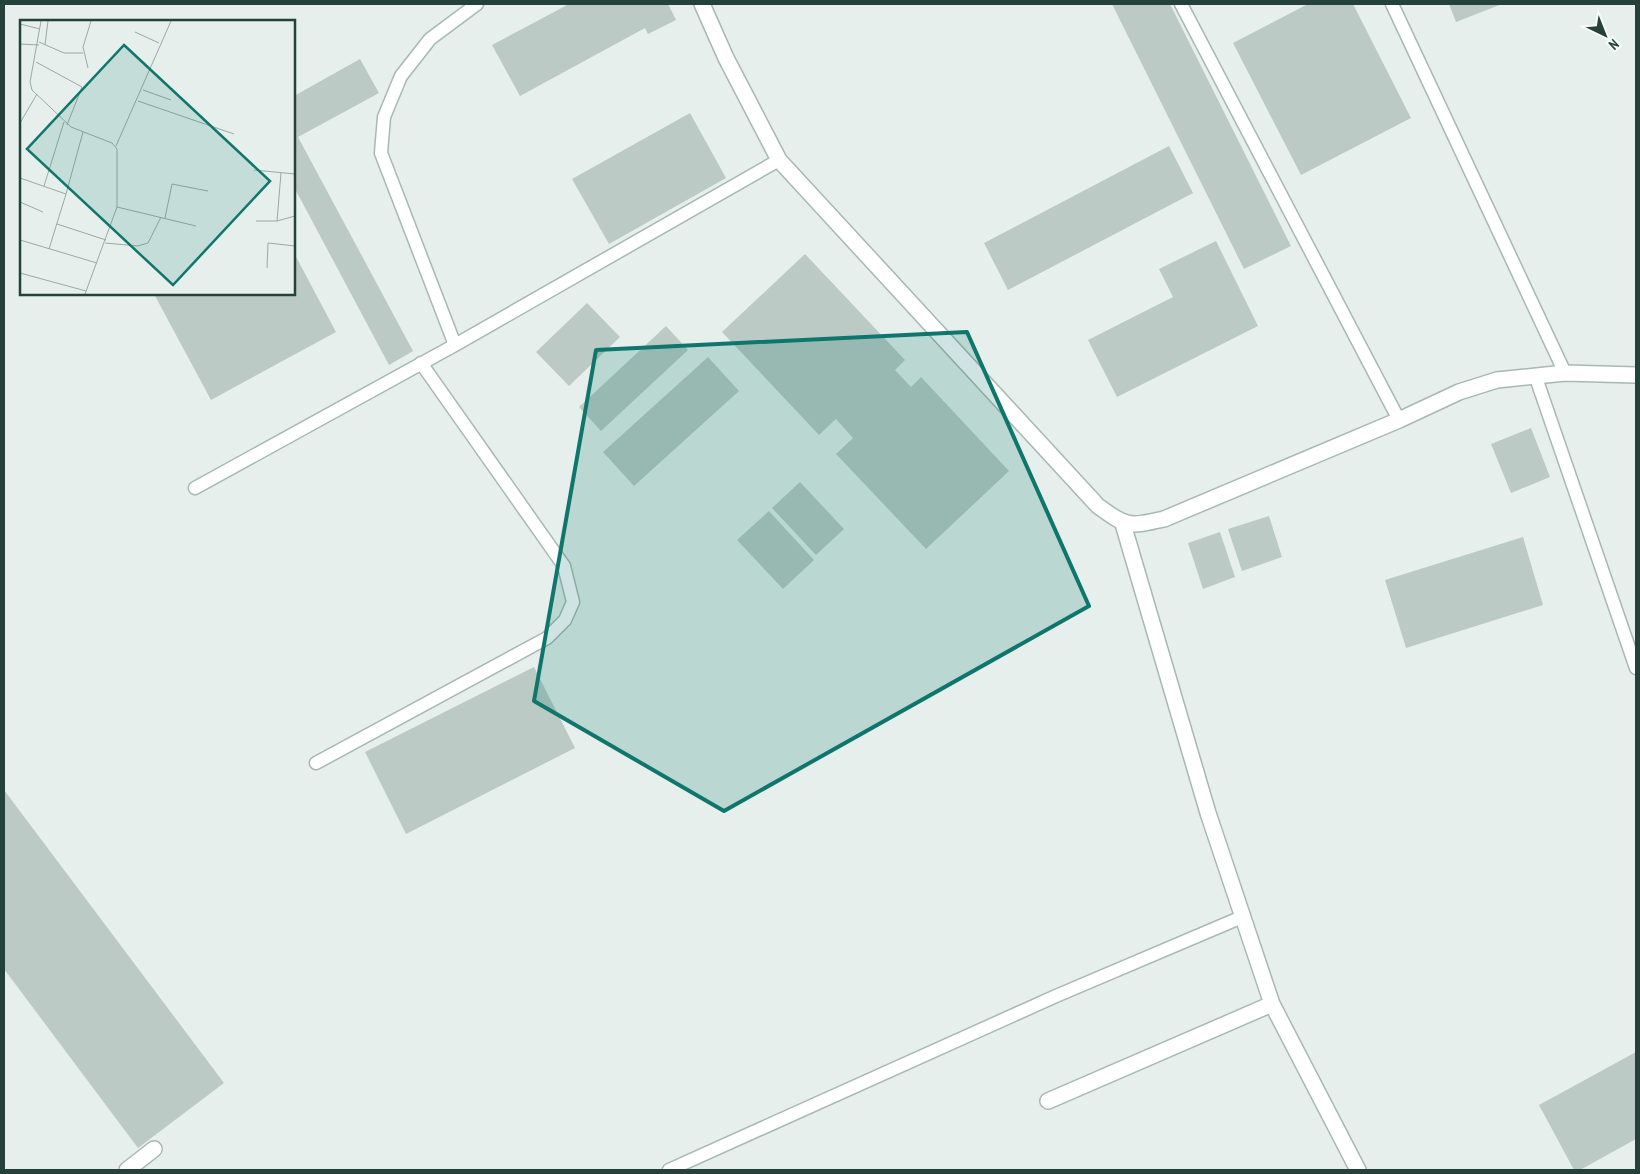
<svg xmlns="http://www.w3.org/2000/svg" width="1640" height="1174" viewBox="0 0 1640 1174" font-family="'PT Sans Narrow',sans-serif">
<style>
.building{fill:#bbcac4}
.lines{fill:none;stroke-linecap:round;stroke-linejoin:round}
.lane-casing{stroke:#a8b8b2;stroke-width:15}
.street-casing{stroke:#a8b8b2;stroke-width:18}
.lane{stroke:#fff;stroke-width:12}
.street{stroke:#fff;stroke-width:15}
.marked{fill:#0f766e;fill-opacity:0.2;stroke:#0f766e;stroke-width:4;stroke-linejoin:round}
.inset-road{fill:none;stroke:#98aaa4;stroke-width:1}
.view{fill:#0f766e;fill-opacity:0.15;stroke:#0f766e;stroke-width:2.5}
.inset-edge{fill:none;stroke:#24423a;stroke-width:2.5}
</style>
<rect width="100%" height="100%" fill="#e6efeb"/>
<path class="building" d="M569,4H668L676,20L648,34L645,28L520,96L492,45Z
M1112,4H1170L1291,246L1244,269Z
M1308,4H1353L1411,118L1301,175L1233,43Z
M1449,4H1502L1456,22Z
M360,59L379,93L298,137L413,351L389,365L294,187V96Z
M690,113L726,178L609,244L572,179Z
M1169,146L1193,193L1008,290L984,243Z
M1216,241L1258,326L1117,397L1088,340L1173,297L1159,269Z
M294,253L336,332L211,400L154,294H294Z
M805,254L905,360L895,370L911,387L921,377L1009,471L926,549L836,454L853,438L836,419L819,435L722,332Z
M587,303L620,337L569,386L536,352Z
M666,326L688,350L601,431L579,407Z
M708,357L739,391L634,486L603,452Z
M1531,428L1550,477L1511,493L1491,444Z
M800,482L844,529L816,555L772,508Z
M769,511L814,560L783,589L737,540Z
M1269,516L1282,557L1242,571L1228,529Z
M1220,532L1235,577L1203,589L1188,543Z
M1523,537L1543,605L1406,648L1385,580Z
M534,667L575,748L406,834L365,752Z
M4,790L224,1083L138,1148L4,969Z
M1636,1052V1139L1580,1170H1574L1539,1105Z"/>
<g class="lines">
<defs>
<path id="lane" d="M1181,4L1399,420
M1392,4L1565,373
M455,345L381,153L384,117L401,76L430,39L477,4
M1535,375L1636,668
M195,488L455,345L779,160
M316,763L547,638L565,620L573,602L564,566L421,363
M669,1170L1056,996L1242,917"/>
<path id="street" d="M702,4L726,58L779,160L1098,506C1127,527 1128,527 1164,519L1399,420L1459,392L1497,380L1565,373L1636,375
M1123,524L1208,813L1272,1004L1358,1170
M1048,1101L1272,1004
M127,1170L154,1149"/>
</defs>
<use href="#lane" class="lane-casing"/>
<use href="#street" class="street-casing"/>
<use href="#lane" class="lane"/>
<use href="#street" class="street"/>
</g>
<path class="marked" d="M967,332L1089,606L724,811L534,701L596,350Z"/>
<g transform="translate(20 20)">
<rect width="275" height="275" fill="#e6efeb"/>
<path class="inset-road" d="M21,1L10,62L12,70L51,107L92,123L97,129V187L65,274M0,4L20,9M115,12L139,23M19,22L44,33H63M0,24L19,25M25,25L28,1M16,42L62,67L47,105M68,48L63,27L71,1M123,70L151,80M118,81L214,114M0,103L17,74M96,126L151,1M234,150L275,154M0,158L46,174L63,112M24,166L44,102M0,182L23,192M97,187L176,206M145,198L152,164L188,171M236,201H257L275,196M257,201L261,153M37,204L86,220M0,220L77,243M85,223L118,226L128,223L141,197M29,229L46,174M247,248L248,223L275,226M0,253L66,271"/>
<path class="view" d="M104,25L250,161L153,265L7,129Z"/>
<rect width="275" height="275" class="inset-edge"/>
</g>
<rect width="1640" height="1174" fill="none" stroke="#24423a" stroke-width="10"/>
<g transform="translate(1605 35) rotate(137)" stroke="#f7fbf9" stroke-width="4" paint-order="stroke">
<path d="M0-4L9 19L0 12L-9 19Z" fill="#24423a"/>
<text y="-8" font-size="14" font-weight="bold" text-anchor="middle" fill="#24423a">N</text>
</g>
</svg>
